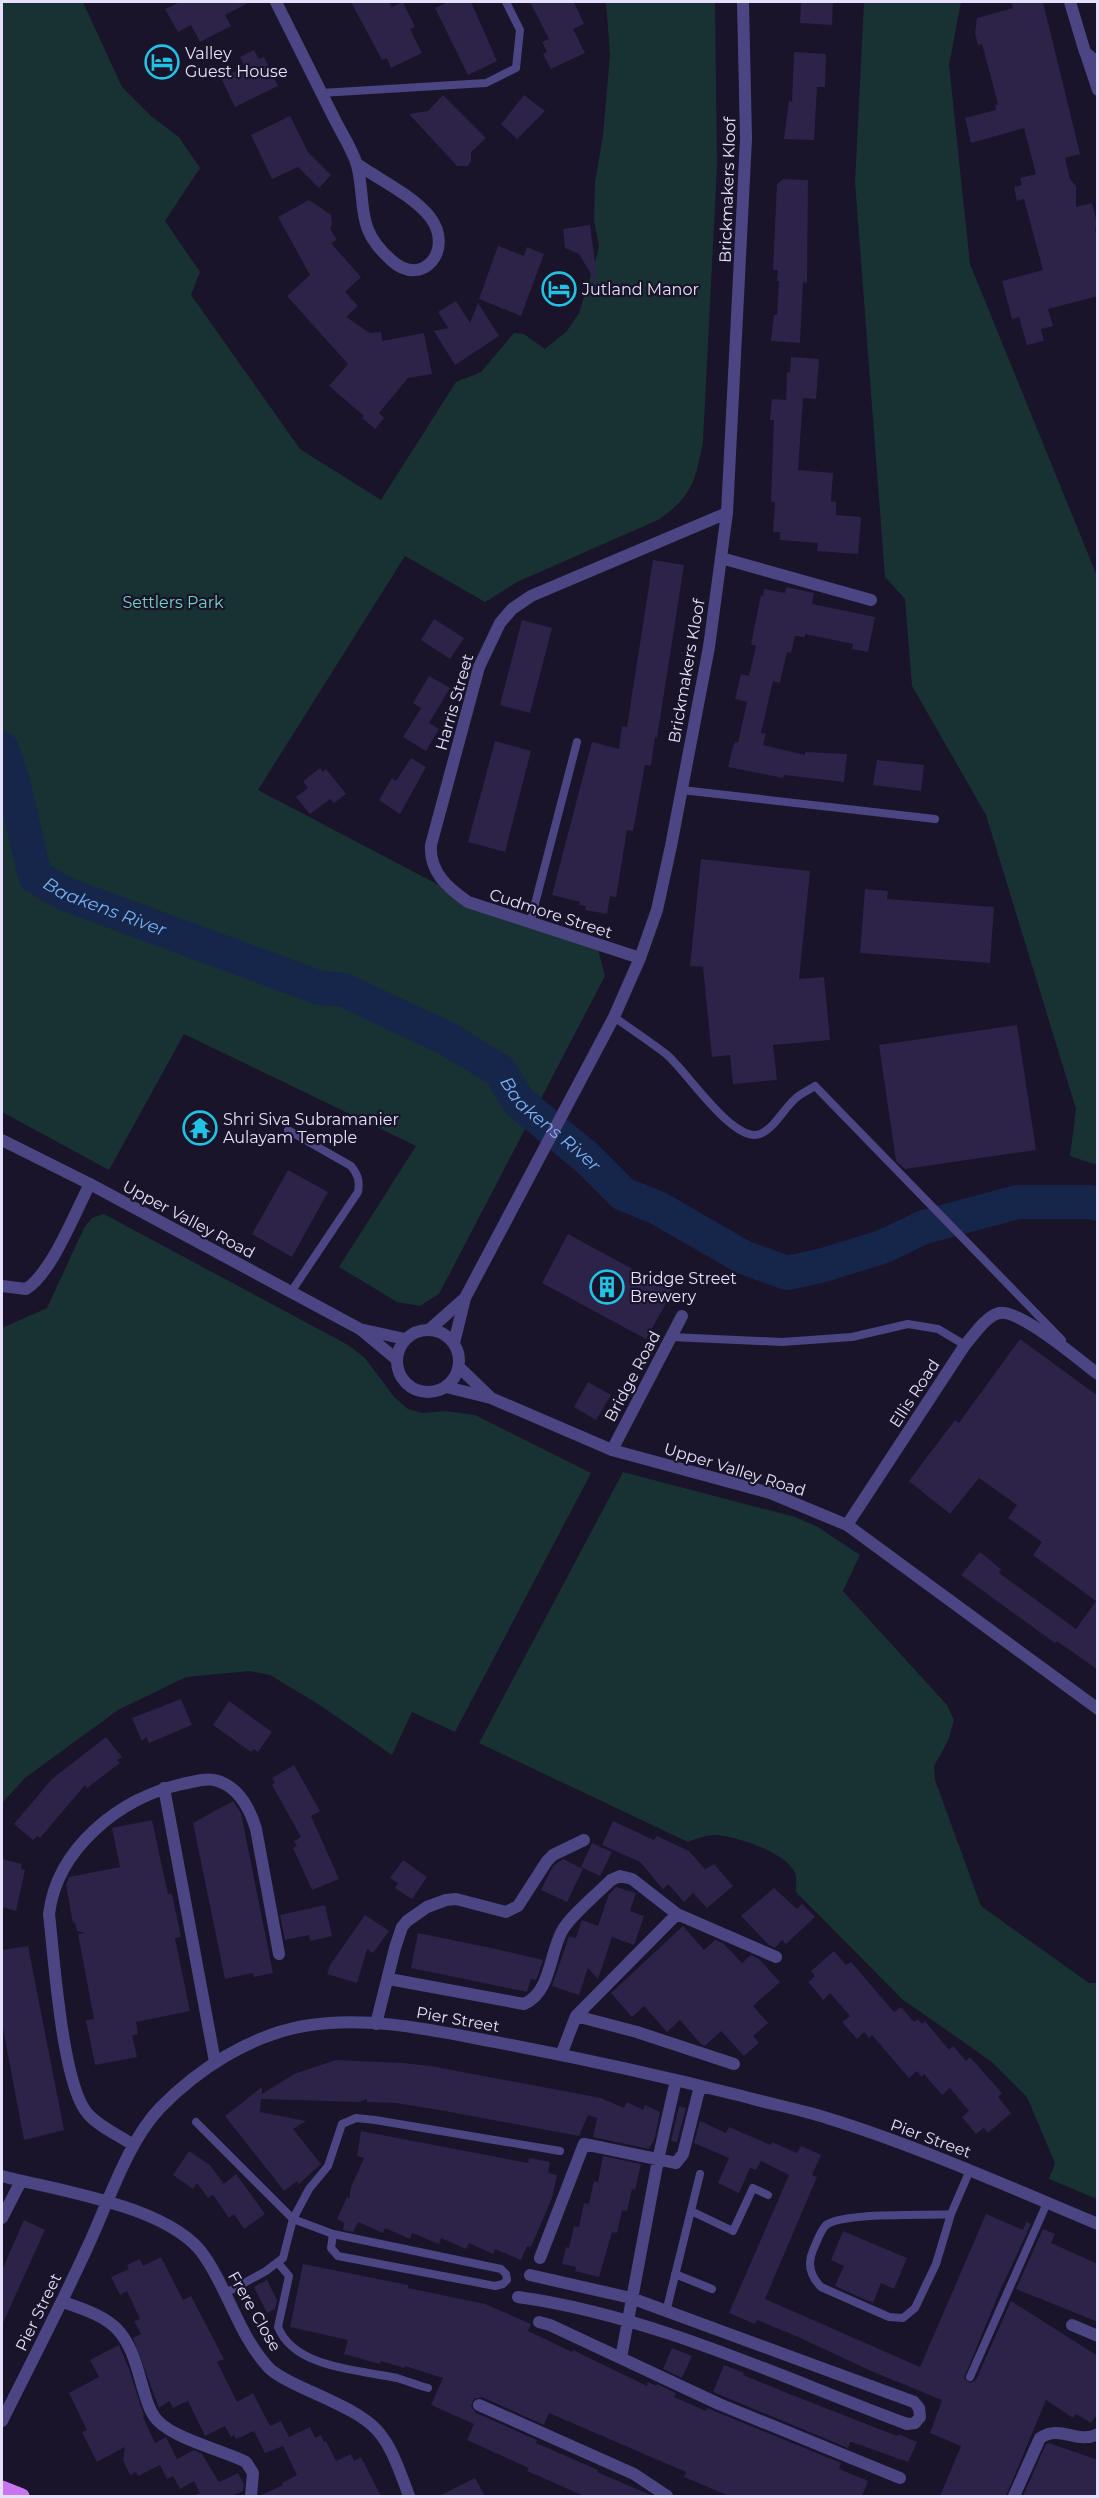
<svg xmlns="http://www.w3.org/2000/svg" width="1099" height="2498" viewBox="0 0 1099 2498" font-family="Montserrat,sans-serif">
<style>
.green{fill:#183133}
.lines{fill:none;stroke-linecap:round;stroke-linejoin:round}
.river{stroke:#16264b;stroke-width:34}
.building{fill:#2d2248}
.service{stroke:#4c4583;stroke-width:8}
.minor{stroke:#4c4583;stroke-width:12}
.tertiary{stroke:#4c4583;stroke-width:12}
.primary{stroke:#ca74ef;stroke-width:15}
.labels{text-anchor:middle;stroke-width:4.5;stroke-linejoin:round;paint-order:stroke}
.poi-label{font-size:16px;fill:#e5e0fb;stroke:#191429;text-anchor:start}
.street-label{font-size:16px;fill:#e5e0fb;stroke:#191429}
.park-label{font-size:16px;fill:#73d4c4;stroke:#191429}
.water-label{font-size:18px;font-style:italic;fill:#7ab0ef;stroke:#191429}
</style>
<rect width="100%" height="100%" fill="#191429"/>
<path class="green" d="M2,2H83L122,87L151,116L179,137L200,168L165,221L200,272L191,295L300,449L381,500L456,382L481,372L514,333L524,334L545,349L567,331L579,313L597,255L599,246L594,220L595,182L603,135L610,55L606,2H715L717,166L703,442C695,481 693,496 658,520L517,582L485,602L405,556L258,790L454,893L597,945L605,976L439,1294L420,1306L397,1302L339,1267L416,1146L184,1034L109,1170L2,1112Z
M864,2H961L949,65L970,264L1097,576V1165L1070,1156L1076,1109L986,815L912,686L905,599L885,577L855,182Z
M104,1214L348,1345L365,1358L394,1397L408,1409L422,1413L445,1411L475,1415L591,1473L455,1732L412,1712L392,1755L318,1704L270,1675L250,1671L186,1677L118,1710L25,1778L2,1803V1328L47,1308L84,1228L92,1218Z
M623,1472L795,1517L818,1527L860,1555L843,1591L947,1705L954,1720L948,1741L934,1766L935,1780L981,1906L1089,1983H1097V2199L1049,2179L1055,2163L1027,2097L992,2062L902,1999L796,1892C796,1887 797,1878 795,1873C787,1853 736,1836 716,1835C706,1835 698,1838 688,1842L479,1743Z"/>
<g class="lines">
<path class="river" id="s1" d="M2,749L13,782L35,876L63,893L320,988L344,990L390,1012L448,1039L500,1071L519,1102L586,1157L623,1194L658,1208L743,1257L787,1273L820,1266L882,1247L924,1227L1018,1202H1090L1098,1204"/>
</g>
<path class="building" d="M180,2H250L225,15L231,26L200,42L191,25L178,32L165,9Z
M351,2H389L392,7L403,2L415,27L410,29L422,53L391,68L387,58L382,60Z
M448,2H471L497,61L468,75L435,8Z
M530,2H574L584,24L573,29L585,53L551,69L543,54L547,52L542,42L549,39Z
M801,2H833L832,25L800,23Z
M1011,2H1043L1080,154L1065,158L1070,179L1076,186V207L1092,203L1097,223L1095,230L1098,240V296L1048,309L1053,326L1041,329L1044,341L1027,345L1019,317L1012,319L1002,281L1043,270L1024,199L1017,201L1014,187L1022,185L1020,178L1036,174L1024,128L971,143L965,118L996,110L995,105L998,104L982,44L978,45L975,33L977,18L1013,8Z
M254,50L259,59L264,57L278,86L235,107L221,78L245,67L240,57Z
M794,52L826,54L825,87H817L814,140L784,139L789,101L792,102Z
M443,95L486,138L471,152V161L468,166H457L409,114L428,111Z
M524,95L545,111L517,139L501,124Z
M290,116L308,152L331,175L319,188L298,167L272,179L251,135Z
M783,179L808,180L807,283L803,282L800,343L771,341L774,315H777L779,281H777L778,270H773L777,184Z
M309,200L331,215L332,224L330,229L337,240L331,243L361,277L345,292L358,306L346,317L370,333L381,332L382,341L424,333L432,374L408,378L379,413L384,418L375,429L362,418L364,416L329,386L348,364L287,296L310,275L278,217Z
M590,225L598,285V286L579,254L565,248L563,229Z
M498,246L524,256L527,247L544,254L521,316L479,299Z
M456,301L470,323L478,303L499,336L455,365L434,331L448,328L438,312Z
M791,357L819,359L816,399L803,398L798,470L833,473L831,501L836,502V515L861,517L858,554L817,551L818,543L780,540V532H773L775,502H771L774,420H770L772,399L786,400L787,372L790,373Z
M653,560L684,565L657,738L655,737L651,766L645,765L633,831L627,830L616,897L610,896L607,914L585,910L586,906L579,905L580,902L552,895L592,742L619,749L622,726L627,727Z
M786,587L814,593L812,604L875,617L868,652L852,649L853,644L805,634V637L795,636L791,653L787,652L780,683L773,681L761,733L766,734L763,745L805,755V752L847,754L844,782L784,775L783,778L728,767L732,750L735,742L738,743L747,702L735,699L741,674L749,676L756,646L751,644L761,595L763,596L764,589L785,593Z
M434,619L464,638L450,659L421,640Z
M522,620L552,628L530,713L500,705Z
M429,676L450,688L429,723L439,729L426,751L403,737L421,708L413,703Z
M495,741L531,751L505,852L468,842Z
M411,758L426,767L400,814L379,800L392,778L396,781Z
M877,760L924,765L921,791L873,785Z
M320,768L323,772L326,769L346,794L334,803L330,799L310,814L296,797L308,788L303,781Z
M701,859L810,871L799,979L824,977L830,1040L773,1045L777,1080L733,1084L730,1055L712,1057L703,967L690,966Z
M865,889L888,891L887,899L994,907L990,963L860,953Z
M1017,1025L1036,1150L905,1169L896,1161L879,1045Z
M288,1170L328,1192L292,1257L252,1234Z
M568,1234L673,1291L646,1339L542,1283Z
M1020,1339L1098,1396V1670L1057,1641L1055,1643L961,1575L980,1552L1001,1569L999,1573L1076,1629L1096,1601L1033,1555L1042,1542L1008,1518L1017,1505L979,1478L950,1514L909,1481L955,1420L959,1423Z
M588,1382L611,1395L596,1420L574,1407Z
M181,1699L192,1725L149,1743L146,1737L142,1741L132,1718Z
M229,1701L272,1732L258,1752L254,1749L251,1752L213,1725Z
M106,1737L122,1757L117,1760L120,1763L87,1788L85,1785L40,1838L37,1836L33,1840L14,1824L52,1779Z
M294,1765L320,1811L311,1816L339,1879L312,1890L293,1848L297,1846L294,1841L301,1837L272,1785L275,1783L272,1778Z
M233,1801L241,1813L273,1973L254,1977L253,1973L225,1979L193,1823Z
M152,1820L168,1894H172L181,1937L175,1938L190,2011L136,2022L138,2034L132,2035L137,2057L95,2065L86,2020L94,2019L78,1934L85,1933L77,1931L75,1922L73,1923L66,1885L69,1877L120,1867L112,1828Z
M613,1821L654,1840L657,1836L689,1851L705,1869L714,1864L733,1886L707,1908L693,1893L684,1902L668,1884L663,1889L640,1862L602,1845Z
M592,1843L612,1852L600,1876L581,1867Z
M2,1859L22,1864L21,1869L25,1870L16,1911L2,1907Z
M563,1859L583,1869L567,1902L541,1890L553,1866Z
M403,1860L427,1877L412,1899L395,1888L398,1883L390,1878Z
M616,1887L636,1893L630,1911L644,1916L634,1945L612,1937L598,1979L588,1968L579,1995L552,1986L569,1936L576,1938L582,1920L598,1926L609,1894Z
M774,1888L797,1909L802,1904L815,1917L786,1944L782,1940L775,1948L769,1945L741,1916Z
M325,1905L332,1936L310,1941L309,1935L285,1940L280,1915Z
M365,1915L389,1931L373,1953L367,1949L357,1983L327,1974L330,1965Z
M683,1926L704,1950L715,1940L724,1944L742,1963L751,1955L759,1959L780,1982L753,2006L768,2023L753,2036L759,2043L744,2056L721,2031L705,2046L701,2044L680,2020L667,2032L644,2006L632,2017L611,1993Z
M418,1933L496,1949L543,1960L537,1978L536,1980L531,1979L527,1992L489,1984L411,1968Z
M28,1946L64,2130L24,2140L2,2023V1950Z
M834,1951L846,1965L851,1962L894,2012L901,2007L914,2022L918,2019L922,2024L925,2021L949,2050L953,2046L966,2061L970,2057L1002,2093L998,2097L1011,2113L988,2133L984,2128L976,2134L962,2117L969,2111L950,2088L942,2095L924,2074L922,2077L917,2071L909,2078L872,2035L869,2038L864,2032L857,2039L842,2022L850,2016L830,1993L823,2000L808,1982L815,1976L811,1971Z
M336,2060L403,2063L430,2066L601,2098L624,2108L627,2102L643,2110L645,2105L660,2112L655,2137L649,2149L593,2137L597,2118L588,2115L579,2136L445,2111L396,2103L367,2102V2099L359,2102L261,2099L260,2112L306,2121L293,2129L321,2164L299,2184L297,2181L284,2191L225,2116L262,2087V2094L294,2074Z
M679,2106L686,2108L677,2142L671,2141Z
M700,2121L726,2133L729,2127L771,2145L772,2142L797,2153L801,2146L821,2155L812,2175L817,2177L765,2299L920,2367L986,2214L1023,2230L1026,2222L1031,2224L999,2293L964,2378L970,2383L976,2380L1011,2301L1098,2356V2413L1091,2423L1076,2414L1073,2418L1046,2400L1006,2496H940L961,2446L930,2433L942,2400L871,2371L796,2336L757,2320L755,2324L729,2313L789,2175L761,2161L756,2170L750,2168L739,2193L718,2183L729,2158L694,2143Z
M361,2131L528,2163L529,2158L550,2162L548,2173L557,2175L552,2198L531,2247L527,2246L521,2260L495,2249L493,2254L469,2243L466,2249L441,2238L439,2244L412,2233L410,2239L385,2228L383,2233L358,2222L353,2232L343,2230L344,2223L337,2219L347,2197L349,2199L351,2187L364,2158L357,2156Z
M189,2151L210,2165L224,2184L236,2174L265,2214L244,2229L234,2214L229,2218L213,2195L208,2198L197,2183L193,2189L173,2175Z
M603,2156L641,2164L635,2190L632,2189L627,2211L622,2210L617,2233L612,2232L599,2277L575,2271L576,2267L562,2264L566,2247L569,2248L574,2226L579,2227L584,2203L589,2204L594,2181L598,2182Z
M24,2220L45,2230L2,2325V2270Z
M1043,2229L1055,2234L1051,2243L1098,2264V2322L1016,2289Z
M843,2231L907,2258L894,2289L881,2283L873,2303L835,2286L844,2266L831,2260Z
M161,2257L183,2300L191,2296L224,2359L217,2362L237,2402L253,2393L270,2426L281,2421L289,2437L310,2427L315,2438L321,2435L324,2442L326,2441L336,2461L351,2454L354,2461L361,2457L381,2496H259L283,2485L282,2483L297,2475L283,2446L265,2453L254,2431L236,2439L234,2435L231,2437L225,2426L205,2436L188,2401L173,2408L169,2401L159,2408L133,2338L141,2334L134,2321L140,2319L127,2291L120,2295L111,2277L129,2269L127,2265L140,2259L143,2266Z
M303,2264L408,2285V2288L485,2304L531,2324L528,2331L572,2352L573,2350L647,2386L648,2382L656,2386L657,2384L676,2393L674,2397L706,2411L707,2408L841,2463L839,2469L868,2481L862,2496H729L684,2477L686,2472L549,2413L544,2425L482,2397L474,2399L471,2406L476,2413L537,2440L536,2443L598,2470L597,2472L653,2496H584L527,2471L529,2468L467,2440L474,2424L431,2405L443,2378L405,2366L404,2368L381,2361L380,2364L344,2354L348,2340L290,2327Z
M267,2280L277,2300L275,2309L267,2313L254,2287Z
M119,2345L129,2369L144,2416L143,2417L155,2443L166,2437L177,2459L194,2450L202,2454L219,2482L238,2473L244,2484L243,2491L232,2496H192L200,2493L194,2481L180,2489L173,2476L167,2479L160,2465L138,2476L136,2472L130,2475L123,2460L125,2447L97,2462L82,2432L87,2430L69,2393L99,2377L90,2360Z
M672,2348L692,2356L682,2378L663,2369Z
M724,2365L744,2373L743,2375L787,2393L897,2436L898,2434L917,2442L908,2462L852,2442H850L848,2448L713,2392Z
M1049,2443L1098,2460V2496H1023L1046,2444Z
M475,2478L485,2496H439Z"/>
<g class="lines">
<path class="service" d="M321,93L486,83L516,68L520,30L506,2
M682,790L935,819
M530,923L577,742
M614,1017C631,1029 649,1041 666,1054C686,1070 733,1144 760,1134C775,1128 784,1108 796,1098C802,1093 809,1090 815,1086L1062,1340
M288,1130L351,1166C358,1175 360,1181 358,1192L291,1292
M671,1337L782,1342L852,1337L908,1324L938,1329L965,1345
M196,2122L293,2219L333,2234L501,2269L506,2274L507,2280L503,2284L495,2286L338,2256L331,2248L333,2234
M691,2211L733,2231L753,2188L768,2195
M951,2214C926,2216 843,2212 826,2225C820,2231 817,2242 813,2250C807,2264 810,2276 821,2287L889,2317L903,2318L915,2308L936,2264L951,2214L970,2170
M278,2263L289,2276L278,2327C294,2368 359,2370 397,2378C407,2381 417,2385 428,2388
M675,2274L712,2289
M224,2294L266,2271L283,2258L293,2219L309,2189L328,2166L342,2124L356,2118L375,2120L560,2151
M666,2312L700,2174
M970,2377L1047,2203"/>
<path class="minor" d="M276,2C295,40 314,78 333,116C340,131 352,148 357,165C367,205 354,227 391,260C422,289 455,250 430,217C412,195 380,180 357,164
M1070,2L1085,52L1098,63
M1086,54L1098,90
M721,558L871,600
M640,958L468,902C448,888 429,872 431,845L479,667L500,623L512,609L531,596L727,513
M2,1286L26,1289C52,1273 75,1212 90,1184
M612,1450L682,1316
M847,1525L965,1345C974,1335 985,1317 999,1313C1020,1309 1079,1360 1098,1374
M164,1788L215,2062
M389,1979L524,2004C551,1992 549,1955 562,1931C570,1916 597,1894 611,1880L620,1876L632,1879L677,1914
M576,2016L637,2032L734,2064
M376,2024L395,1948L402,1927L407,1921L427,1907L446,1900L456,1899L506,1912L518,1906L547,1861L553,1855L584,1840
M561,2055L576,2016L677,1914L776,1957
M133,2145C119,2135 99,2127 88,2114C62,2086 54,1956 49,1914C57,1848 120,1798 182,1784C194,1782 206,1777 218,1781C240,1788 250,1809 256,1829L279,1954
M2,2176C58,2191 172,2206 205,2257C229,2292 239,2336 269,2368C279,2378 299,2386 312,2392C380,2423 384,2427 409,2496
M2,2218L21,2181
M540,2258L584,2144L676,2163L683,2154L700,2086
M518,2297C654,2316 780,2377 907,2424L915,2423L920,2417L919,2408L914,2402L631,2298L530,2275
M63,2302C117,2320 127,2329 142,2385C146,2397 149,2413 159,2422C178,2440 222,2450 246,2462L253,2473L251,2496
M539,2322L550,2325L719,2404L900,2478
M1072,2325L1098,2336
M621,2358L658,2160L676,2080
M479,2405L634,2474L667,2496
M2,2421C31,2363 61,2305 88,2246C108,2203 128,2141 160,2108C198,2069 249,2036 304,2026C373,2014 444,2033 511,2045C589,2060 666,2077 742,2096C770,2104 799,2109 827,2118C918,2146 1009,2187 1098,2224
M1014,2496L1040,2438C1061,2424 1077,2445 1098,2434"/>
<path class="tertiary" d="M2,1140L90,1184L360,1329L396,1359
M430,1329L465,1298
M397 1361a31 31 0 1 1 62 0a31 31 0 1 1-62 0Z
M364,1330L405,1339
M454,1343L465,1298L614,1017L640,958L657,910L671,846L709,647L727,513L746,139L743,2
M459,1367L490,1397
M446,1387L491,1398L612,1450L770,1493L847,1525L1098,1709"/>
<path class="primary" d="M2,2488L22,2496"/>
</g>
<defs>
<symbol id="hotel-ring" viewBox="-11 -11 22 22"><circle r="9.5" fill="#191429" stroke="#22c2e5" stroke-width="1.5"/><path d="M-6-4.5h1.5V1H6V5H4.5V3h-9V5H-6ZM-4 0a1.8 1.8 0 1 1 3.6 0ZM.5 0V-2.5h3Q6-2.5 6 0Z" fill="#22c2e5"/></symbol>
<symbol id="temple-ring" viewBox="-11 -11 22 22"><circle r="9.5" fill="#191429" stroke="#22c2e5" stroke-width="1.5"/><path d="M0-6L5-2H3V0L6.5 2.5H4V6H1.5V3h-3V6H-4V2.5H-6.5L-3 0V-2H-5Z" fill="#22c2e5"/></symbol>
<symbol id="building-ring" viewBox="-11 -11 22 22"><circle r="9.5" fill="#191429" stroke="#22c2e5" stroke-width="1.5"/><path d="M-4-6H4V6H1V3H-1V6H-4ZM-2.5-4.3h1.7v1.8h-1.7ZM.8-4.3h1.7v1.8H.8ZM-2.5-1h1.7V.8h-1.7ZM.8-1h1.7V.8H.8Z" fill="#22c2e5"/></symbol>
</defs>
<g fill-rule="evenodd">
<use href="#hotel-ring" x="143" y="43" width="38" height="38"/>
<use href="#hotel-ring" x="540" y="270" width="38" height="38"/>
<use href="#temple-ring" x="181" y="1109" width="38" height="38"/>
<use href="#building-ring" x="588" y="1268" width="38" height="38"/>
</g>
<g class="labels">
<g class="poi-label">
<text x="185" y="59">Valley<tspan x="185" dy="18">Guest House</tspan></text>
<text x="582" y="295">Jutland Manor</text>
<text x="223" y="1125">Shri Siva Subramanier<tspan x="223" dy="18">Aulayam Temple</tspan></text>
<text x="630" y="1284">Bridge Street<tspan x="630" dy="18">Brewery</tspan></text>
</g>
<g class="street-label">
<text transform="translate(727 190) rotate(-88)" y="6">Brickmakers Kloof</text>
<text transform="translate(686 671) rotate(-80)" y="6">Brickmakers Kloof</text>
<text transform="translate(454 702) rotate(-74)" y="6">Harris Street</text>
<text transform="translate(551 913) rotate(18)" y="6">Cudmore Street</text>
<text transform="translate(189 1219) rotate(28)" y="6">Upper Valley Road</text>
<text transform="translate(632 1376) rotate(-62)" y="6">Bridge Road</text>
<text transform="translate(914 1393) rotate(-57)" y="6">Ellis Road</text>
<text transform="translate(735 1469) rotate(17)" y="6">Upper Valley Road</text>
<text transform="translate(458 2019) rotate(10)" y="6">Pier Street</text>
<text transform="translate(931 2138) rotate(20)" y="6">Pier Street</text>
<text transform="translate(255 2311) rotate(60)" y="6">Frere Close</text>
<text transform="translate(38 2312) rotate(-64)" y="6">Pier Street</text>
</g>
<g class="park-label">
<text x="173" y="608">Settlers Park</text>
</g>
<g class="water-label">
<text dy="6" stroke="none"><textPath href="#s1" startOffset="208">Baakens River</textPath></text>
<text dy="6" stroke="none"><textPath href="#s1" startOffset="712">Baakens River</textPath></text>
</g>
</g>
<rect width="1099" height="2498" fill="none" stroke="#e5e0fb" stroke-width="6"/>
</svg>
